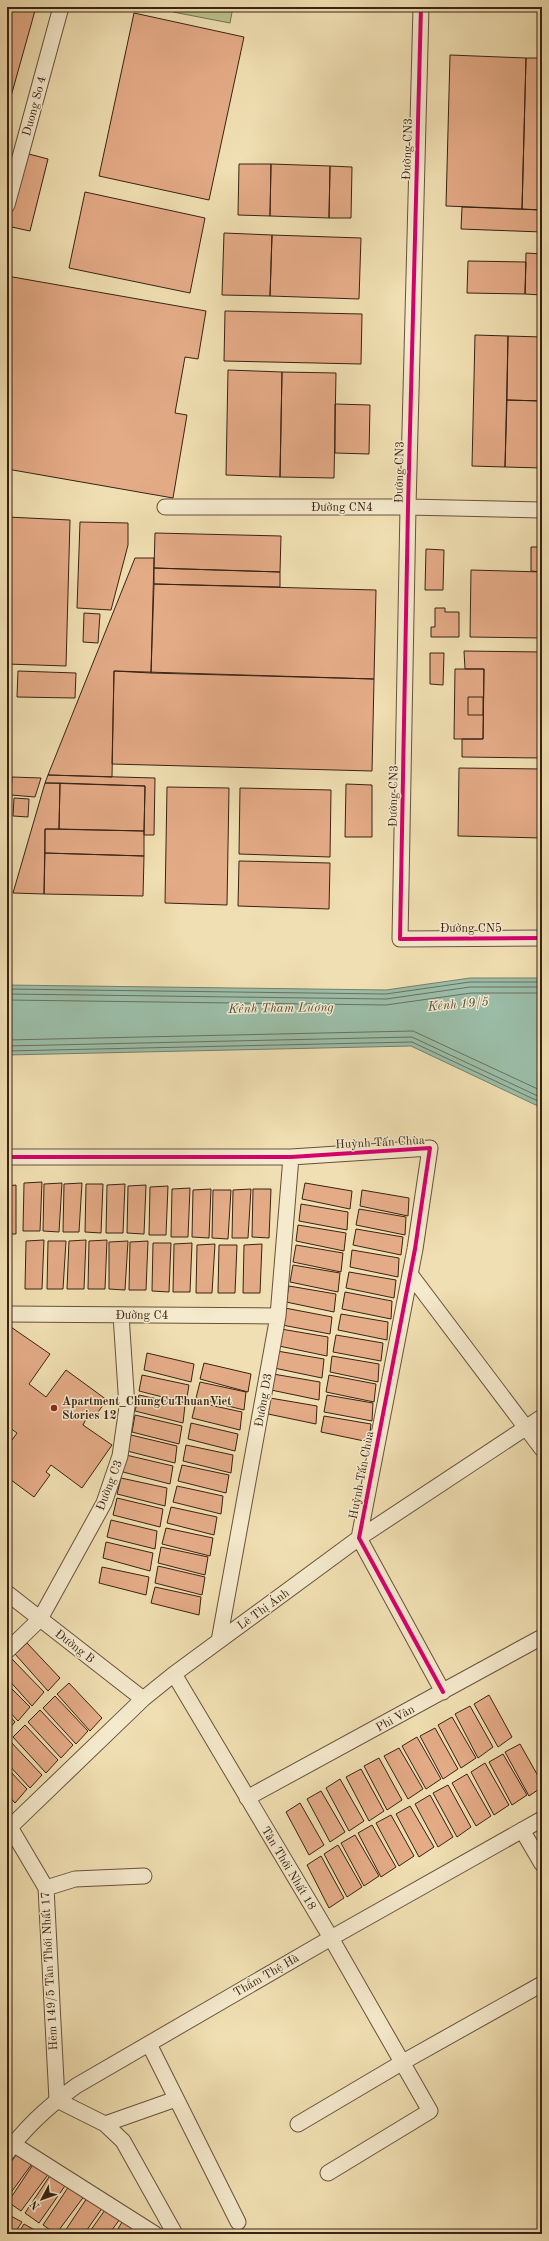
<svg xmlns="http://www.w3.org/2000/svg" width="549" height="2241" viewBox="0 0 549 2241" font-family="'Old Standard TT',serif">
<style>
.green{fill:#b9c28c;stroke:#797250}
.water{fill:#9bbda8;stroke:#747f6d}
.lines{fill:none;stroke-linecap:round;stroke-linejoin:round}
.shore{stroke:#6a705e;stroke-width:1}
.building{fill:#e4ab87;stroke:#392314}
.street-casing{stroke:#67523c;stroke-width:17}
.street{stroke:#f5eacd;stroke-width:15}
.cycleway-casing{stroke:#f5eacd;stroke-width:6}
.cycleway{stroke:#d6006c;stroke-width:4}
.poi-dot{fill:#8f2418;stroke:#f5eacd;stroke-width:1.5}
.labels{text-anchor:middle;stroke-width:3;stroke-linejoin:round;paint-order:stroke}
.street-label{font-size:12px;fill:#392314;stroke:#f5eacd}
.poi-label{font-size:12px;font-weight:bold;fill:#392314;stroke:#f5eacd;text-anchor:start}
.water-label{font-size:13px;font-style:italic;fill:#565140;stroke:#f5eacd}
</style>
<rect width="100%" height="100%" fill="#f0dfb2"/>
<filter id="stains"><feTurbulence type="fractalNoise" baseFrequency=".005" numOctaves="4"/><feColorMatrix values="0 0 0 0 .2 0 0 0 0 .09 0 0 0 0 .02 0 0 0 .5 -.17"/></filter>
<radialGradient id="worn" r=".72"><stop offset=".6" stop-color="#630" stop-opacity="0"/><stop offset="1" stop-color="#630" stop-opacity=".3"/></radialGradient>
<path class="green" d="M174,7H233L230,23L173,12Z"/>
<path class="water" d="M470,978H542V1108L411,1046L7,1055V985L386,990Z"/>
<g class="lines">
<path class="shore" d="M7,989L386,994L470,982H542
M7,994L386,999L470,987H542
M7,1000L386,1005L471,993H542
M7,1040L413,1031L542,1091
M7,1046L412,1037L542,1098
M7,1051L412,1042L542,1103"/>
</g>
<path class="building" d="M7,7H36L8,107H7Z
M134,13L244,37L209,200L99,176Z
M450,55L526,58L522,209L446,206Z
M526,58H542V210L522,209Z
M25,153L48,159L30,231L7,226Z
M239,164H271L270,216L238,215Z
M271,164L330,166L329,218L270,216Z
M330,166L352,167L351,218H329Z
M85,192L205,218L190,293L69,268Z
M462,207L542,210V232L461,229Z
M224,233L272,235L270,296L222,295Z
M272,235L361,238L359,299L270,296Z
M526,253L542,254V295L525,294Z
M468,261L526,262L525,294L467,293Z
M7,276L206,311L198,359L185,357L175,413L187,415L173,498L7,469Z
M225,311L362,314L361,364L224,361Z
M475,335L508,336L505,467L472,466Z
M508,336L542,337V401L507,400Z
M228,370L282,372L280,477L226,475Z
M282,372L336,373L334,478L280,477Z
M507,400L542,401V468L505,467Z
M335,404L370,405L369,454L335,453Z
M7,517L70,520L66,666L7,664Z
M80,522L128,523V545L111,610L77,608Z
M155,533L281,536L280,572L154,568Z
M531,547H542V572L531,571Z
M426,549L444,550L443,590H425Z
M135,558H154L151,673L114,671L112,777L48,775Z
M154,568L280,572V587L154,584Z
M471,570L542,572V638L470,637Z
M154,584L376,590L374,679L151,673Z
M435,608H445V612H459V637H431V627H435Z
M84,613L100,614L98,643L83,642Z
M464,651L542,652V758L462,757V739H483L484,669H465Z
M430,653H444L443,685L430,684Z
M455,669H484L483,739H454Z
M18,671L76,673L75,698L17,697Z
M114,671L374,679L372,771L112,764Z
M468,697H483V715H468Z
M459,768L542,769V838L458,836Z
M48,775L155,778L154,835H144L145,786L45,783Z
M12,777L41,778L35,797L11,795Z
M45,783H60L59,829H45L44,894L13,893Z
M60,783L145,786L144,831L59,829Z
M346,784L372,785V837H345Z
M167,787L229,788L227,905L165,903Z
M240,788L331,790L330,857L239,854Z
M14,798L29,799L28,817L13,816Z
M45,829L144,831V856L45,853Z
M45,853L144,856L143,896L44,894Z
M239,861L330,863L329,909L238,906Z
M42,1182L40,1231H23L24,1183Z
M62,1183L59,1232L43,1231L44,1184Z
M82,1183L79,1232H63L64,1184Z
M305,1183L352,1191L350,1209L302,1199Z
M86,1184H103L101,1233L85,1232Z
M125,1184L123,1233H106L107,1185Z
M16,1185V1234H7V1186Z
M146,1185L144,1234L127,1233L128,1186Z
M168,1186L166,1235H149L150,1187Z
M190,1188L188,1237H171L172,1189Z
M211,1189L209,1238L192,1237L193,1190Z
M251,1189L248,1238H232L233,1190Z
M253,1189H271L269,1238L252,1237Z
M213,1190H231L228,1239L212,1238Z
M362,1190L409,1198L408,1216L360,1206Z
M301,1204L348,1212L347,1230L299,1221Z
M359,1209L406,1217L405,1235L356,1225Z
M298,1225L346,1233L344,1251L296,1241Z
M356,1229L403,1237L401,1255L353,1245Z
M44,1240L42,1289H25L26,1241Z
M86,1240L84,1289H67L69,1241Z
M107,1240L105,1289H88L89,1241Z
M7,1241H9L10,1290H7Z
M48,1241H66L63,1289H47Z
M128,1241L125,1290L109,1289V1242Z
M148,1241L146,1290H129L130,1242Z
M153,1243H171L169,1292L152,1291Z
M192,1243L190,1292H173L174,1244Z
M215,1244L212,1293H196L197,1245Z
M262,1244L260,1293H243L244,1245Z
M219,1245H237L235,1293H218Z
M296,1245L343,1253L341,1272L293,1262Z
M352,1250L399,1258L398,1277L350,1267Z
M293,1265L340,1273L338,1292L290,1282Z
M349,1272L396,1280L394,1298L346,1288Z
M289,1286L336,1294L334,1312L286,1302Z
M345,1292L392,1301L391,1319L342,1309Z
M285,1308L332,1317L330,1334L282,1325Z
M341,1314L388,1322L387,1340L338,1330Z
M8,1325L50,1354L29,1384L46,1397L66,1370L107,1400L92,1420L87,1417L83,1425L112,1445L82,1488L51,1465L46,1472L50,1475L34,1497L7,1477V1447L17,1433L7,1426Z
M281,1329L328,1337L327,1356L279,1346Z
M336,1335L383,1343L381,1361L333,1352Z
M277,1351L324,1359L322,1378L274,1368Z
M147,1353L194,1364L191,1382L144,1370Z
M332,1356L379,1364L378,1382L330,1372Z
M204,1363L251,1374L248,1392L200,1379Z
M273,1374L320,1382L319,1400L271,1390Z
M142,1375L189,1385L186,1403L139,1391Z
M329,1375L376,1384L374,1402L326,1392Z
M200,1382L246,1392L244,1410L196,1398Z
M139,1395L185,1405L183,1423L135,1411Z
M327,1395L373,1403L372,1421L324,1412Z
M270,1398L317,1406L316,1424L268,1414Z
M196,1402L242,1412L240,1430L192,1418Z
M135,1415L182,1426L179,1444L132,1432Z
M324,1416L371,1424L369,1442L321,1432Z
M191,1423L238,1434L235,1451L188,1439Z
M131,1435L177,1446L175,1463L127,1451Z
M186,1445L233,1455L231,1473L183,1461Z
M126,1455L173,1466L170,1484L123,1472Z
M182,1465L229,1475L226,1493L178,1481Z
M121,1478L167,1488L165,1506L117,1494Z
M177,1486L223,1496L221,1514L173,1502Z
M117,1498L163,1509L160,1527L113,1515Z
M171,1507L217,1517L214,1535L167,1523Z
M111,1520L157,1531L155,1549L107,1537Z
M166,1528L213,1538L210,1556L162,1544Z
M106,1542L153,1553L150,1571L103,1558Z
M161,1547L208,1557L205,1575L158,1563Z
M158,1566L205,1577L202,1595L155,1583Z
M102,1567L149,1577L146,1595L99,1583Z
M155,1587L201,1597L199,1615L151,1603Z
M27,1643L60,1678L48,1691L15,1654Z
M11,1658L44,1692L32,1706L7,1678V1662Z
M69,1683L102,1718L90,1731L57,1694Z
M7,1684L30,1707L18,1721L7,1709Z
M489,1695L512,1737L498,1747L474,1704Z
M55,1696L88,1731L76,1744L43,1708Z
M470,1706L493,1747L478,1758L455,1714Z
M40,1710L73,1745L61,1758L28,1722Z
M7,1713L15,1722L7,1731Z
M452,1717L476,1758L461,1768L438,1725Z
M25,1725L58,1760L46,1773L13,1737Z
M435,1728L458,1769L443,1779L420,1736Z
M417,1737L441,1779L426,1789L402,1746Z
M9,1740L42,1775L30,1788L7,1763V1742Z
M520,1744L542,1783V1787L529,1796L505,1752Z
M399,1748L423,1789L408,1799L384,1756Z
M503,1754L527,1795L512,1805L489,1762Z
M379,1758L402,1800L387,1810L364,1766Z
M485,1763L509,1805L494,1815L471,1772Z
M7,1768L27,1789L15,1803L7,1794Z
M361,1769L384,1811L369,1821L346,1777Z
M467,1774L491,1816L476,1826L452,1783Z
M340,1779L364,1821L349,1831L326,1788Z
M448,1785L471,1827L457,1837L433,1793Z
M321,1791L345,1832L330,1842L307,1799Z
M430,1795L453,1837L438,1847L415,1804Z
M300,1803L324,1845L309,1855L286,1812Z
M410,1806L434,1847L419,1857L396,1814Z
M391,1815L414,1856L399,1866L376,1823Z
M372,1825L396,1867L381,1877L358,1833Z
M355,1835L379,1876L364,1886L341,1843Z
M338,1845L362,1887L347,1897L324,1854Z
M321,1856L344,1898L329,1908L307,1865Z
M18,2152L34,2161L7,2198V2168Z
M34,2163L50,2172L21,2211L8,2202Z
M51,2174L67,2183L39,2223L25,2213Z
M69,2186L85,2195L56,2234L43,2225Z
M87,2198L103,2207L84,2234H63Z
M105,2210L120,2219L109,2234H88Z
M7,2214L22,2222L14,2234H7Z
M122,2222L138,2231L136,2234H115Z
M24,2224L40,2233L18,2234Z"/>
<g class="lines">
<defs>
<path id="street" d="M421,7L408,507L400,939L542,938
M7,205L61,7
M165,507H408L542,510
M7,1157H291L430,1148L415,1249L359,1538L443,1692
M410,1274L542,1449
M7,1314L278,1316
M7,1593L143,1699
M219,1641L278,1316L291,1157
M7,1651L40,1619L104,1503L120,1456L127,1407L121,1315
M174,1674L331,1938L430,2111L328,2173
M247,1798L542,1637
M10,1827L46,1888L57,2100L105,2124L123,2141L175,2234
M7,1830L143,1699L174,1674L359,1538L542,1417
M522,1830L542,1864
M46,1888L75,1879L144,1876
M149,2044L238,2222
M105,2124L176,2099
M298,2124L403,2062L542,1984
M13,2144L155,2234
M7,2153C25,2127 50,2105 76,2086L331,1938L542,1819"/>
</defs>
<use href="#street" class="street-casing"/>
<use href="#street" class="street"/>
<defs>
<path id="cycleway" d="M421,7L408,507L400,939L542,938
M7,1157H291L430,1148L415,1249L359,1538L443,1692"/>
</defs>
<use href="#cycleway" class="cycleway-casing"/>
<use href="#cycleway" class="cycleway"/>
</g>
<circle class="poi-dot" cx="54" cy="1408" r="4"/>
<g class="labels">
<g class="street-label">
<text transform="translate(34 106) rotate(-75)" y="4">Duong So 4</text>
<text transform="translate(407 149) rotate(-88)" y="4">Đường CN3</text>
<text transform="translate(399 472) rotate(-89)" y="4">Đường CN3</text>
<text x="342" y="511">Đường CN4</text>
<text transform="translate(393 796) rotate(-89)" y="4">Đường CN3</text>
<text x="471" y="932">Đường CN5</text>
<text transform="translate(380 1142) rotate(-3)" y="4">Huỳnh Tấn Chùa</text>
<text x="142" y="1319">Đường C4</text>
<text transform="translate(263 1400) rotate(-80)" y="4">Đường D3</text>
<text transform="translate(361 1475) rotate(-79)" y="4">Huỳnh Tấn Chùa</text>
<text transform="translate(109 1485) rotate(-69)" y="4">Đường C3</text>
<text transform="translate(263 1609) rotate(-36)" y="4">Lê Thị Ánh</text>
<text transform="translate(75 1646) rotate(38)" y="4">Đường B</text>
<text transform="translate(395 1718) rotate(-29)" y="4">Phi Vân</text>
<text transform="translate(289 1868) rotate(59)" y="4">Tân Thới Nhất 18</text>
<text transform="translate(49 1971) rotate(-93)" y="4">Hẻm 149/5 Tân Thới Nhất 17</text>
<text transform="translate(266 1975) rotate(-30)" y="4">Thẩm Thệ Hà</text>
</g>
<g class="poi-label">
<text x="62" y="1405">Apartment_ChungCuThuanViet<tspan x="62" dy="14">Stories 12</tspan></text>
</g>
<g class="water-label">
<text transform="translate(458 1003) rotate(-5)" y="5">Kênh 19/5</text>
<text transform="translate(281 1007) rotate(-1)" y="5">Kênh Tham Lương</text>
</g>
</g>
<rect width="549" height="2241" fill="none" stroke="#f0dfb2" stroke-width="24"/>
<rect x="8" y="8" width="533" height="2225" fill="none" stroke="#392314" stroke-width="2"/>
<rect x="12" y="12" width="525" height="2217" fill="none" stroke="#392314"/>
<g transform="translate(42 2199) rotate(229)" stroke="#f5eacd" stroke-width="3" paint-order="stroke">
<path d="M0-3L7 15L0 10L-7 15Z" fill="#392314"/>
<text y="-6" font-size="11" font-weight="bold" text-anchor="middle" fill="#392314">N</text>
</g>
<rect width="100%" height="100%" filter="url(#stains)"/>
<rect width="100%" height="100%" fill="url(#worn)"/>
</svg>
